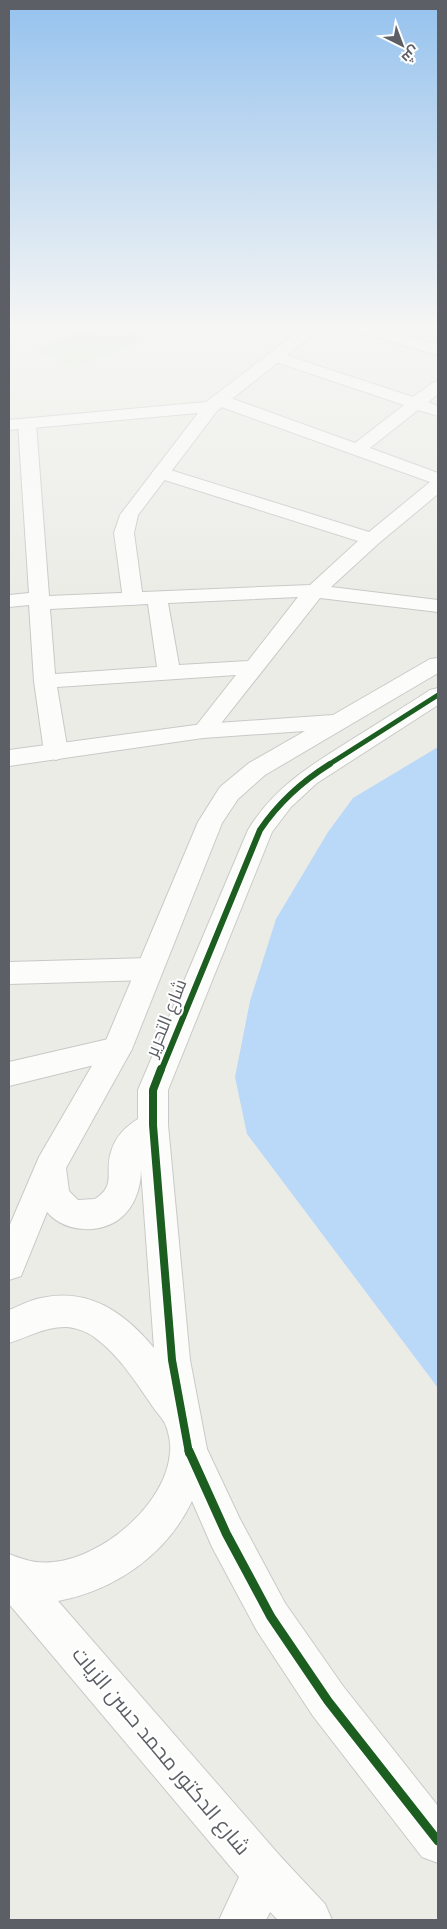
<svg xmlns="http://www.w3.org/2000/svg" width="447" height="1929" viewBox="0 0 447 1929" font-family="Karla,Cairo,sans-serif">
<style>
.green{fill:#d4e9d3}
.water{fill:#bad8f8}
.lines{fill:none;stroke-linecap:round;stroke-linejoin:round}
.street-casing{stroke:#c8c9c7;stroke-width:2}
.secondary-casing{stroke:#c9c9c9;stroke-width:2}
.street{fill:#fcfcfb;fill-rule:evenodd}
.secondary{fill:#fcfcfb;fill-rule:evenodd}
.cycleway-far3-casing{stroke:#fff;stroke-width:8}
.cycleway-far2-casing{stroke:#fff;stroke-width:9}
.cycleway-far1-casing{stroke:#fff;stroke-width:11}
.cycleway-casing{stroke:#fff;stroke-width:12}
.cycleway-far3{stroke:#1b5e20;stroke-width:5}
.cycleway-far2{stroke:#1b5e20;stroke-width:6}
.cycleway-far1{stroke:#1b5e20;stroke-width:8}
.cycleway{stroke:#1b5e20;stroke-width:9}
.labels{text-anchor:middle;stroke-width:4;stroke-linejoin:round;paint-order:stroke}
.street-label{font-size:18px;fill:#5c5f65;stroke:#fff}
.near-street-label{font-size:21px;fill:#5c5f65;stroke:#fff}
</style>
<rect width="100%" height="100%" fill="#ecece7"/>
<path class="green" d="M104,324H117L148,339L73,368L36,349Z"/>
<path class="water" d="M438,747V1388L247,1134L235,1077L250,1001L276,919L328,832L353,798Z"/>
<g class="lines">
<defs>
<path id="street" d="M339,324H364L438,345V355L342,327Z
M276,352L413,397L432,383L438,381V394L428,402L438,406V416L418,410L370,448L438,473V494L379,543L331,587L438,600V612L320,598L211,736L203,738L195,736L192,731L236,675L57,687L68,752L64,757L56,760L48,757L44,752L34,681L29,605L9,607V595L29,593L18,423L21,419H33L36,423L49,596L310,585L358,541L155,477L152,473L155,469L161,468L167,469L369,532L430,482L213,404L211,400L213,396H225L355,443L404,405L270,360L268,357L270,354ZM298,597L248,661L179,665L168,603ZM148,604L157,667L55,674L50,609Z
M149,958L159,962L163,969L159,976L149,980L9,984V962Z
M117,1037L127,1041L132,1049L127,1057L9,1086V1062Z"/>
<path id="secondary" d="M308,324H326L217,411L138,515L134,533L143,599L140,603L133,605L126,603L123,599L114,533L120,515L198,413L9,430V420L206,402Z
M438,658V673L265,775L238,799L222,823L132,1049L66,1168L69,1191L78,1200L95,1199C117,1185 104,1172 111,1152C115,1137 125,1127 138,1119V1090L248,830C273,788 311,765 351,740C378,723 404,707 430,690L438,688V705L317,783L291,807L272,832L168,1090V1125L190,1360L207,1449L240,1519L285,1603L343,1686L438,1806V1863L422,1857L313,1716L257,1631L212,1547L192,1501C167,1554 116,1590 58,1601L281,1857L325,1904L332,1920H278L270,1912L266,1920H219L239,1877L9,1604V1554C24,1560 36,1564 53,1562C102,1558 167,1504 170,1452C171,1446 169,1433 166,1426C164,1420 157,1413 153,1407C137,1384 121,1358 98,1340C90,1333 78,1328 67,1327C46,1326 28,1337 9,1343V1310C19,1306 30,1300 41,1298C89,1287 125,1313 154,1348L141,1170C141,1185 136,1203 125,1214C105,1235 66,1234 47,1212L21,1276L9,1280V1227L39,1157L104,1045L198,822L220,787L249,763L305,731L203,738L9,766V750L203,724L333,715L430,659Z"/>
</defs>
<use href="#street" class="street-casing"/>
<use href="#secondary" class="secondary-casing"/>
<use href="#street" class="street"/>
<use href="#secondary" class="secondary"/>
<defs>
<path id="cycleway-far3" d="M328,765L438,695"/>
<path id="cycleway-far2" d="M161,1071L260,830C279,802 301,782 330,764"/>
<path id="cycleway-far1" d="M161,1069L153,1090V1125L172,1360L189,1453"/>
<path id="cycleway" d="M189,1451L226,1533L271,1617L328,1701L438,1841"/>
</defs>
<use href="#cycleway-far3" class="cycleway-far3-casing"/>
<use href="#cycleway-far2" class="cycleway-far2-casing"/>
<use href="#cycleway-far1" class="cycleway-far1-casing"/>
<use href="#cycleway" class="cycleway-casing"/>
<use href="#cycleway-far3" class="cycleway-far3"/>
<use href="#cycleway-far2" class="cycleway-far2"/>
<use href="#cycleway-far1" class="cycleway-far1"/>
<use href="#cycleway" class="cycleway"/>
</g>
<linearGradient id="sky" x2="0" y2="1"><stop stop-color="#95c2ee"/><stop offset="0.55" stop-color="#f6f6f4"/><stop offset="1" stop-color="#f6f6f4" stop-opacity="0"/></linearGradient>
<rect width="447" height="594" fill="url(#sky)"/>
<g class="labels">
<g class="street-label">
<text transform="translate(166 1018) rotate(-68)" y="6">شارع التحرير</text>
</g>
<g class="near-street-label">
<text transform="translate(161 1751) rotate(50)" y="7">شارع الدكتور محمد حسن الزيات</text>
</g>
</g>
<rect width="447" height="1929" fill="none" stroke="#5c5f65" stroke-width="20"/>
<g transform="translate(402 45) rotate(138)" stroke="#ffffff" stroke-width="4" paint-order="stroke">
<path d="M0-4L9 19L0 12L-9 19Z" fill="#5c5f65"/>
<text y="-8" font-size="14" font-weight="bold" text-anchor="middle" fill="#5c5f65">ش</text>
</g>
</svg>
